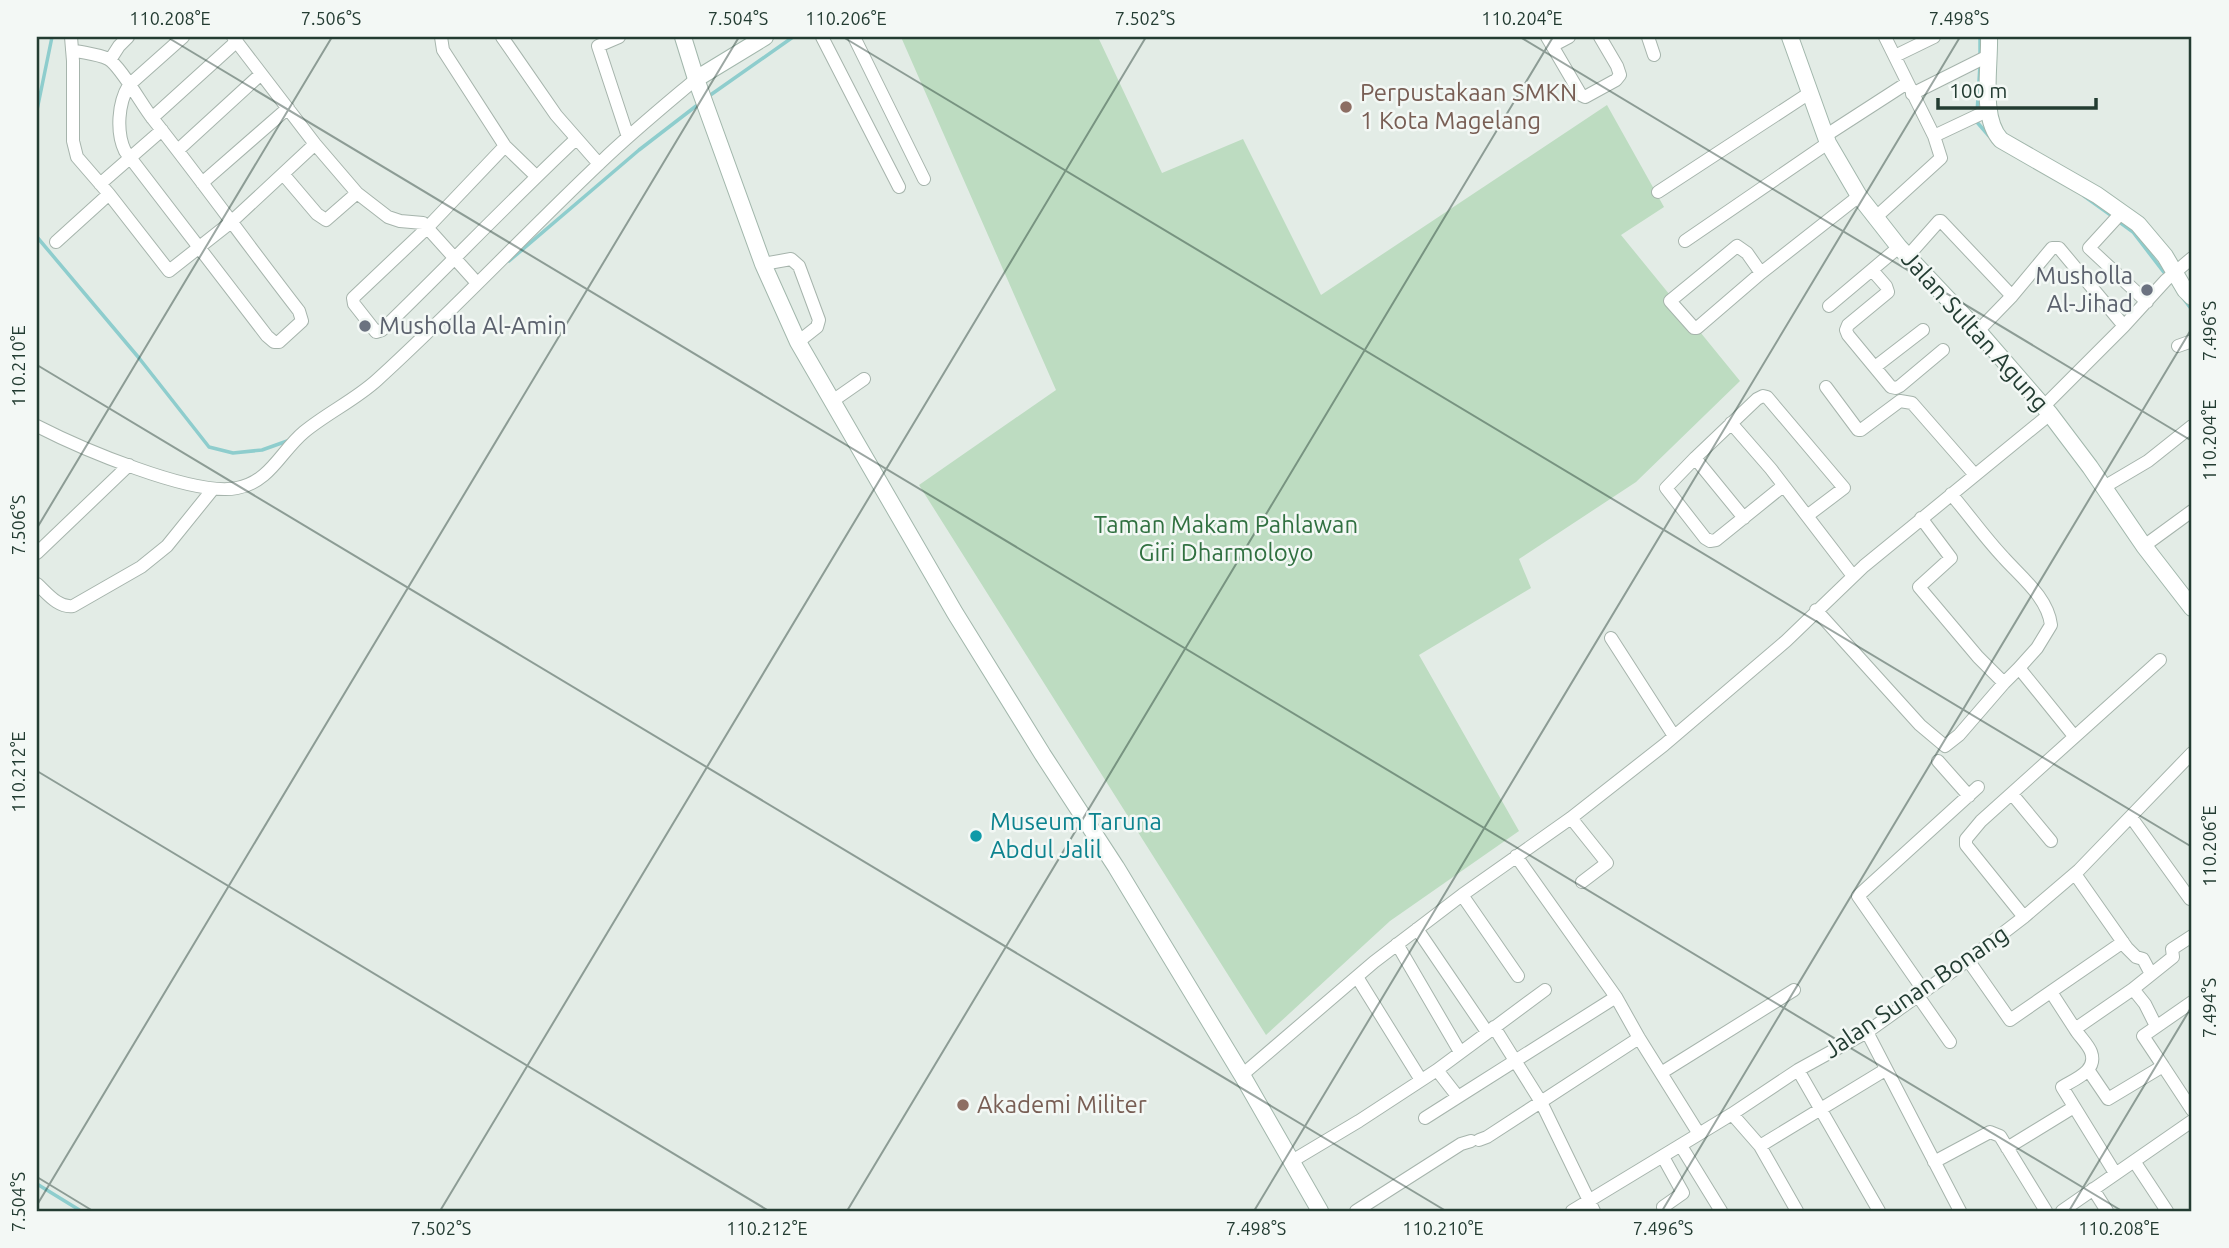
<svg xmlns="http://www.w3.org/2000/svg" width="2229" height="1248" viewBox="0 0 2229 1248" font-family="Ubuntu,sans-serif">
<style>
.green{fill:#bddcc1}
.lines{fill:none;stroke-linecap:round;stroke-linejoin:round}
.stream{stroke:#8ecdcd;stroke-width:3.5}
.street-casing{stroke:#a6b4ac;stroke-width:14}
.secondary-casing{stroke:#a2b7ac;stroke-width:18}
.street{stroke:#fff;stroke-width:12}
.secondary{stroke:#fff;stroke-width:16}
.ticks{fill:none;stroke:#233c32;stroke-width:2;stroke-opacity:0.45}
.education-dot{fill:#8d6e63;stroke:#f3f8f5;stroke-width:2.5}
.worship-dot{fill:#6b7280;stroke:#f3f8f5;stroke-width:2.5}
.culture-dot{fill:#0f9aa8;stroke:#f3f8f5;stroke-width:2.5}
.labels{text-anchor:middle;stroke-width:5;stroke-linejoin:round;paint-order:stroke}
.education-label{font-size:24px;fill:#785e54;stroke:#f3f8f5;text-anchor:start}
.worship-label{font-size:24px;fill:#5b616d;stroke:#f3f8f5;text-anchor:end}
.street-label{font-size:24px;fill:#233c32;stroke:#f3f8f5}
.park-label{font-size:24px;fill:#307040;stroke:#f3f8f5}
.culture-label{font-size:24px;fill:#0d838f;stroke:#f3f8f5;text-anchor:start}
.neatline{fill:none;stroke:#233c32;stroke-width:2.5}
.ticks-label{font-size:18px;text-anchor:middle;fill:#233c32}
</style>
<rect width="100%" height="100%" fill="#e3ece6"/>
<path class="green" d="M901,37H1098L1162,173L1243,139L1321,295L1607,105L1664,207L1621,235L1740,381L1636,482L1519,559L1531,588L1419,655L1519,831L1390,921L1266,1035L919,485L1056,390Z"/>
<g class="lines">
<path class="stream" d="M1980,58V37
M709,96L793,37
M37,110L52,37
M1977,113L1980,65
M1976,121L1989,136
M2084,196L2112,216
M2118,221L2133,232L2166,275
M37,237L139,358L209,447L233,453L262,450L290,440
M509,261L639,150L700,103
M2183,298L2192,310
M37,1184L81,1211"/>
<defs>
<path id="street" d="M71,37L73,61V141L77,157L109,194L169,271L230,223L315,144
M233,37L315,144L357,193L388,217L400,221L423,223L477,283
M441,37L443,50L505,146L536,176
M502,37L556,115L599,164
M619,37L598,46L628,137
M822,37L899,187
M854,37L924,179
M1547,37L1581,95L1585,97L1616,80L1620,75L1617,66L1600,37
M1648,37L1654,55
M1552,46L1569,37
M72,50C83,53 98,54 108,59C120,65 143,107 153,119C203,182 250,248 299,311L302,321L279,342H274L267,336L125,151C116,132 118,103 129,85L183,37
M1895,56L1934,37
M110,60L119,46L128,37
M1912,94L1990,55
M152,118L237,41
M1825,136L1907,83
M1934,136L1987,111
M505,146L427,228L353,298L354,304L376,332L382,330C447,267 510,201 576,139
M178,150L261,74
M283,174L317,214L326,220L357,193
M202,183L288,108
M100,184L162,130
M1658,192L1811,92
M2122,212L2089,248L2147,302
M1875,218L1941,158L1934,136L1885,37
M1685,241L1828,143
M56,242L109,194
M1908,256L1939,221H1941L2012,296
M763,264L791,259L799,266L819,320L817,327L798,342
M1872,270L1886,286L1888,292L1848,325L1846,330L1848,335L1891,387L1896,388L1900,386L1943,350
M1761,273L1697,328H1694L1670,301L1737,246L1747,253L1761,273L1859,196
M1829,306L1899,247
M1978,331L2012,296L2052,248H2059L2124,326
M2178,346L2192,341
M1875,367L1923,330
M1826,387L1858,430H1861L1900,401L1912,403L1975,475
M831,402L864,379
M2043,407L2124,326L2166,280L2192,258
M1731,423L1771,469L1853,576
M37,426C78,447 193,497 237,488C270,482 281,451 304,432C327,413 355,400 377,380C454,310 525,234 601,162C631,133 664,106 696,79
M1695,458L1744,518
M1783,486L1716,540L1710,541L1705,538L1666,488L1695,458L1757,399L1763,396L1767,397L1844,488L1807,516
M2104,487L2148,461L2192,426
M1951,494C1969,515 1985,538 2004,558C2021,577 2048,598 2051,625L2037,648L2019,668
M1921,518L1951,558L1919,587L1978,657L2004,683L2019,668L2074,736
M2144,546L2192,511
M37,553L129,465
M37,584C47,593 58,608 73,606L141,567L167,546L213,489
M1816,610L1920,725L1945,746L1959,735L2004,683
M1611,638L1674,736
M1938,761L1969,796
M2012,794L2051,841
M2131,817L2190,899
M1571,818L1607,863L1582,882
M1516,856L1616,997L1639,1038L1699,1134
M2075,874L2127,948L2136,957L2143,959L2151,974
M1462,895L1518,976
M2024,917L1966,845V839L1981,821L2160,660
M1417,929L1487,1032
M1397,944L1460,1052
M1968,960L2010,1020L2123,942
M1357,977L1421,1080
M2133,989L2145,1004L2156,1026
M1924,991L1858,896L1978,787
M2051,992L2075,1029
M1918,996L1950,1042
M1494,1027L1541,1102L1594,1211
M1867,1032L1960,1211
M2163,1066L2192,1110
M1437,1070L1545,990
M1798,1070L1879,1211
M2089,1071L2108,1099L2163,1066L2143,1036L2192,1002
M1661,1073L1794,990
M1242,1075L1374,962L1462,895L1571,818L1664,745L1786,641L1864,566L2050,414
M1732,1114L1760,1146L1797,1211
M1425,1118L1458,1097
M1479,1140L1487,1137L1639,1038
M1681,1146L1721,1211
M1760,1146L1885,1070
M2007,1148L2074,1107
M1663,1157L1683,1193L1663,1207L1664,1211
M1292,1161L1359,1121L1437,1070L1458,1097L1616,997
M2134,1161L2167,1211
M1934,1162L1990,1132L2000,1136L2046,1211
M2115,1173L2062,1087C2075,1079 2098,1071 2091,1052C2088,1044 2079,1036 2075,1029L2133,989L2173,957L2172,949L2192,936
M2093,1189L2107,1211
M1356,1211L1461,1144L1471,1141
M1572,1211L1732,1114L1798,1070L1867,1032L1968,960L2024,917L2079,870L2192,753
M2062,1211L2192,1121"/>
<path id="secondary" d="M683,37L696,79L763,264L798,342L955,613L1043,755L1116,867L1242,1075L1320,1211
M1790,37L1828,143L1859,196L1899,247L1978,331L2050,414L2090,467L2144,546L2192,608
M1989,37C1990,67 1980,118 2001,140L2097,195L2138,224L2165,256L2185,290L2192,297
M696,79L765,37"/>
</defs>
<use href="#street" class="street-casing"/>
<use href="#secondary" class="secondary-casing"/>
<use href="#street" class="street"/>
<use href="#secondary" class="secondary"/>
</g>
<path class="ticks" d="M167,37L2122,1211M843,37L2192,847M1520,37L2192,441M37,365L1446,1211M37,528L332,37M37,771L769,1211M37,1177L93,1211M37,1205L739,37M440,1211L1146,37M847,1211L1553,37M1254,1211L1960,37M1662,1211L2192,328M2069,1211L2192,1006"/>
<g class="education-dot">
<circle cx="1346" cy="107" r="7"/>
<circle cx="963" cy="1105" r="7"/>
</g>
<g class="worship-dot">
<circle cx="2147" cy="290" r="7"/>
<circle cx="365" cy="326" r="7"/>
</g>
<circle class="culture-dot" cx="976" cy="836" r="7"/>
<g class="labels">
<g class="education-label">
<text x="1360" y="101">Perpustakaan SMKN<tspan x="1360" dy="28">1 Kota Magelang</tspan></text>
<text x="977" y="1113">Akademi Militer</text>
</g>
<g class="worship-label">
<text x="2133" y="284">Musholla<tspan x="2133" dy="28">Al-Jihad</tspan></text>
<text x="379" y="334" text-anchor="start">Musholla Al-Amin</text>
</g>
<g class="street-label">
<text transform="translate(1975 331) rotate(48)" y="8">Jalan Sultan Agung</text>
<text transform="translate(1916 992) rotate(-34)" y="8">Jalan Sunan Bonang</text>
</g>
<g class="park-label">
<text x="1226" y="533">Taman Makam Pahlawan<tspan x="1226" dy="28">Giri Dharmoloyo</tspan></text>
</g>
<g class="culture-label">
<text x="990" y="830">Museum Taruna<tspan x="990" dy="28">Abdul Jalil</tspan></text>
</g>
</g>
<rect width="2229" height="1248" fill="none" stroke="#f3f8f5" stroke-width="77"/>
<path d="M1938 98v10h158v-10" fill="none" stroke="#233c32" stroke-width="3.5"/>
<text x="1949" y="98" font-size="21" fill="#233c32" stroke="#f3f8f5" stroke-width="5" paint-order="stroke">100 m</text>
<rect x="38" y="38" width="2152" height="1172" class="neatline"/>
<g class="ticks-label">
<text x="170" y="25">110.208°E</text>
<text x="331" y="25">7.506°S</text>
<text x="738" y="25">7.504°S</text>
<text x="846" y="25">110.206°E</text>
<text x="1145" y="25">7.502°S</text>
<text x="1522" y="25">110.204°E</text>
<text x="1959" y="25">7.498°S</text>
<text transform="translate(2210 331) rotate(-90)" y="6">7.496°S</text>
<text transform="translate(19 366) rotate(-90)" y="6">110.210°E</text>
<text transform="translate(2210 440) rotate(-90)" y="6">110.204°E</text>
<text transform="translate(19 525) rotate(-90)" y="6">7.506°S</text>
<text transform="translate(19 772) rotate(-90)" y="6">110.212°E</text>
<text transform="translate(2210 846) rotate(-90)" y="6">110.206°E</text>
<text transform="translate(2210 1008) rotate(-90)" y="6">7.494°S</text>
<text transform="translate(19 1202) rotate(-90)" y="6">7.504°S</text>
<text x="441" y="1235">7.502°S</text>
<text x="767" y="1235">110.212°E</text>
<text x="1256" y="1235">7.498°S</text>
<text x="1443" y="1235">110.210°E</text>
<text x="1663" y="1235">7.496°S</text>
<text x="2119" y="1235">110.208°E</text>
</g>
</svg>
